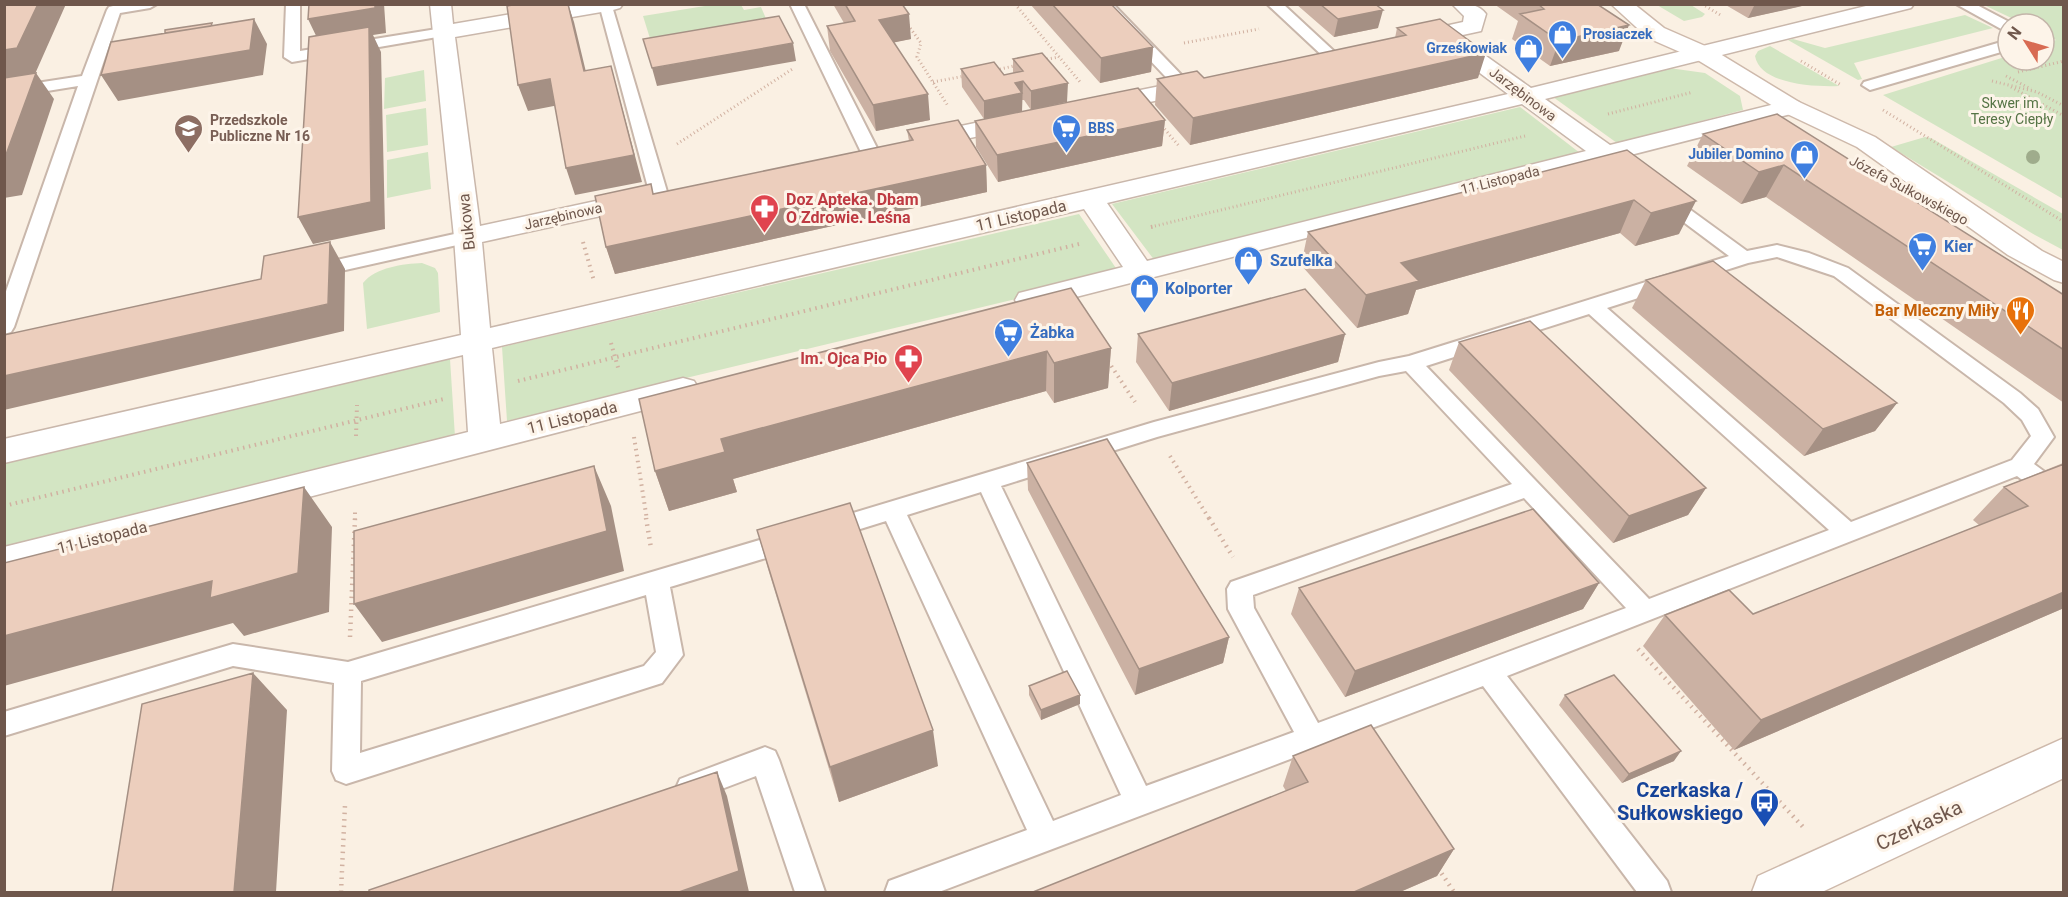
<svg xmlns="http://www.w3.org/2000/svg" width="2068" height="897" viewBox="0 0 2068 897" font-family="Roboto,sans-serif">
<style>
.green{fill:#d3e5c3}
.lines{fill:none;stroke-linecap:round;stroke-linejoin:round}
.lane-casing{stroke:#c9b7ab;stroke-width:4}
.street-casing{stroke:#c9b7ab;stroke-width:3}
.secondary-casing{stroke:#ceb9ab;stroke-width:3}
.path-far2{stroke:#d1b1a1;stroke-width:3;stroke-dasharray:1 3;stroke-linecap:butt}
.path-far1{stroke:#d1b1a1;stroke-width:4;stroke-dasharray:1.5 4.5;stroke-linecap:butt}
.path{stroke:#d1b1a1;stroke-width:4.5;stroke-dasharray:1.5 5;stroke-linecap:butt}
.lane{fill:#fff;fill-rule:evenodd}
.street{fill:#fff;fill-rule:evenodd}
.secondary{fill:#fff;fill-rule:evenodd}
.tree{fill:#9fac8c}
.wall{fill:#cbb1a3}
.shaded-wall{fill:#a59084}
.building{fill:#eccebd;stroke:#a59084;stroke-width:1.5}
.labels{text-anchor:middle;stroke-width:6;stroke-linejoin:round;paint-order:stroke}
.far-shop-label{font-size:14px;font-weight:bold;fill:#366cbe;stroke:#fdf4e9;text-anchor:start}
.far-street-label{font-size:14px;fill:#6f574c;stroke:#fdf4e9}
.far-park-label{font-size:14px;fill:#557445;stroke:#fdf4e9}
.far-education-label{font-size:14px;font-weight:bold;fill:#785e54;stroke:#fdf4e9;text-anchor:start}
.health-label{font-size:16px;font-weight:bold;fill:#be3a42;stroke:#fdf4e9;text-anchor:start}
.street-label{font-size:16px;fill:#6f574c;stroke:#fdf4e9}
.shop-label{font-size:16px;font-weight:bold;fill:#366cbe;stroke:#fdf4e9;text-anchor:start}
.food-label{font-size:16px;font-weight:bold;fill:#c56008;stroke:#fdf4e9;text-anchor:end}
.near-transit-label{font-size:20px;font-weight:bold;fill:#164399;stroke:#fdf4e9;text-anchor:end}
.near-street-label{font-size:20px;fill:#6f574c;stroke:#fdf4e9}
</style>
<rect width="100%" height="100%" fill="#faf0e3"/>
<path class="green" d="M711,5H741L744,10L761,7L770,28L653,48L643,16Z
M1657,5H1691L1705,14L1702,17L1684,21Z
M1984,5H2063V199L1883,95L2008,56V60H2044V44L2056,40L2044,34V24H2024Z
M1965,15L1993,28L1854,63L1862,79L1858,80L1788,40L1793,39L1825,48Z
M1770,46L1839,86C1817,87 1760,85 1755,56L1758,51Z
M1669,68L1705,73L1740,96L1743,110L1617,143L1553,97Z
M424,70L426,101L384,109L385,78Z
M1520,107L1580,153L1155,261L1112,204Z
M426,108L428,145L387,152L386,115Z
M1925,137L1931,138L2063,214V250L2035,235L1891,147Z
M428,152L431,189L387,198V160Z
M1079,214L1120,274L507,421L502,347Z
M422,263L435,268L438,273L440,312L367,329L363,283C376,267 403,264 422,263Z
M450,359L455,437L5,553V463Z"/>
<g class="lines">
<defs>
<path id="lane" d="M121,4H157L150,8L120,13L14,327L11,332L4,334V297L78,86L4,98V88L82,76L107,10L109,7Z
M286,4H300V51L443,28L450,32L443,36L292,62L284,57Z
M599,4L612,6L668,195L665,199H653L650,195Z
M790,4H804L879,152L876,156H864L861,152Z
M1097,4H1113L1191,85L1193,88L1191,91H1179Z
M1267,4H1283L1337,54L1340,57L1337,60H1327Z
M1956,4H1975L2013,24H2008V31L2003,30Z
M2008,40V50L1870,90L1862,85L1864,82Z
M1664,194L1670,195L1747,251L1777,245L1809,253L1848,268L2020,393L2038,409L2054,437L2034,464L2064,486V508L2056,505L2017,476L1507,676L1667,881L1671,892H1637L1483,686L939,892H885L889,881L1027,830L886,521L828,539L820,537L816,530L820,523L1154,422L1379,362L1409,356L1729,256L1658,203L1655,199L1658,195ZM1777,257L1834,276L2004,403L2022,420L2031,436L2012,460L1851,522L1607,308L1748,263ZM1589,314L1829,530L1649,599L1426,366ZM1406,371L1512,484L1231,582L1227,589L1228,609L1294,732L1146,786L1001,486L1157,437L1379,376ZM981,492L1121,795L1053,821L907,515ZM1524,498L1626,608L1318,723L1254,608L1253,595Z
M468,231L475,233L477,237L475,241L314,277L307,275L304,271L307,267L314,265Z
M790,531L799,534L802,541L799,548L670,587L683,655L662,683L346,784L336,780L332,771L334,683L233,666L4,736V712L233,644L348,662ZM646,595L656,652L644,666L360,753L361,681Z
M765,747L775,751L779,760L825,892H795L756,776L690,801L680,797L676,788L680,779Z"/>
<path id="street" d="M430,4H451L453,24L571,4H623L620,8L613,10L455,37L480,226L642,191L651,193L655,199L651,205L482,242L490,328L1508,94L1437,41L1412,47L1404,45L1401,40L1404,35L1463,22L1464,16L1452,4C1465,4 1477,2 1486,14L1481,31L1458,36L1531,88L1874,4H1914L1911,8L1545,99L1610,145L1791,100L1799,102L1803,107L1799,112L1029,309L1019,307L1015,300L1019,293L1123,267L1084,209L492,348L500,424L683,378L694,381L699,389L694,397L683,400L4,576V547L468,432L463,355L4,463V439L461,335L454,237ZM1522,104L1586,151L1147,261L1107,203Z
M1200,78L1208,80L1212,85L1208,90L1101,112L1093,110L1089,105L1093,100L1101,98Z
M1018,114L1027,116L1030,121L1027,126L922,148L913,146L910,141L913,136Z"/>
<path id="secondary" d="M1611,4H1634L1664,28L1712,49L1799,102L1875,137L2042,251L2064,262V283L2054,280L2008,255L1857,147L1783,112L1696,59L1648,38Z
M2064,738V778L1822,892H1752L1758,876Z"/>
</defs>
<use href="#lane" class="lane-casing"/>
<use href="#street" class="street-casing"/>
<use href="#secondary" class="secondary-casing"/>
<path class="path-far2" d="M1015,4L1080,82
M1702,4L1722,16
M908,25L921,43L917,57L948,106
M1184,43L1259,29
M1043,60L1059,57
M1801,61L1841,85
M996,70L1018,65
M2018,72L2064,61
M2006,76L2031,89
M1992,81L2037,92L2064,106
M933,82L965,76
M2011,87L2064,116
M1883,110L2064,222
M1608,114L1693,92
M1162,126L1179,146
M677,144L794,68
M1151,227L1525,136"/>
<path class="path-far1" d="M1151,227L1156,226
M583,242L594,281
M611,343L619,371
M1108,361L1135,402
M518,381L1079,244
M356,436L357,405
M634,437L647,520
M1170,456L1210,520
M4,506L444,399
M355,520V510"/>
<path class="path" d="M646,518L651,548
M1209,518L1233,557
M350,637L355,518
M1638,649L1804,828
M1438,868L1454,892
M341,892L345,805"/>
<use href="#lane" class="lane"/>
<use href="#street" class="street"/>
<use href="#secondary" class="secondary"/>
</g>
<circle class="tree" cx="2033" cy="157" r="7"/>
<path class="wall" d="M833,4H902L911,39L894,42L930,120L876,131L830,51L827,26L844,23Z
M1030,4H1111L1153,47L1151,72L1100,83Z
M1296,4H1375L1378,28L1334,37Z
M1494,4H1597L1619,51L1550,66L1512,39L1518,21Z
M1724,4H1810L1748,18Z
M1397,28L1478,78L1190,145L1155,105L1157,79L1204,78L1395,38Z
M1042,53L1031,110L1024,100H1022V111L1165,120L1162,146L998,182L976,147L975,121L984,119L962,87L961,69L1004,75L1013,73V59Z
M1777,114L2064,295V403L1766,197L1741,204L1687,166L1703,134Z
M907,130L986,165L987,192L615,274L606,247L653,194L909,141Z
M1627,150L1679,234L1635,246L1620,233L1416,290L1408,314L1357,328L1301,265L1308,232Z
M1646,280L1897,403L1875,431L1804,456L1632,308Z
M1071,288L1111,348L1108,388L1054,403L1046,391L733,479L737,492L669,511L655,471Z
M1138,334H1345L1338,362L1169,411L1136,362Z
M1459,342L1706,488L1688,515L1613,543L1449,370Z
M1027,463L1229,637L1223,663L1135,695L1028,490Z
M2063,463L2064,608L1734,750L1643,646L1665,615L1753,614L1979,525L1973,520L2004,487Z
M757,530L938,766L839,802L768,569Z
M1599,583L1583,609L1345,697L1291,614L1299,588Z
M1029,686L1080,695V704L1041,720L1029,695Z
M1565,695L1674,761L1622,783L1559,705Z
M1293,756L1454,849L1437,876L1400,892H1033L1286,791L1283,786Z"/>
<path class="shaded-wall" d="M38,4H66L35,74L4,78V50Z
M375,4H384L386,33L373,35L381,52L385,229L313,244L298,217L320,44L308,19Z
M568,4L574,22L592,97L584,71Z
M1755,4H1799L1798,7L1748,18Z
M1799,4H1810L1798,7Z
M1383,10L1378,28L1334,37L1338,19Z
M909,14L911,39L882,45L879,20Z
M254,19L267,44L263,75L118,101L101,75Z
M1629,25L1619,51L1550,66L1559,41Z
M793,43L796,61L657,86L652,68Z
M1153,47L1151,72L1100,83L1101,58Z
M1486,53L1478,78L1190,145L1193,118Z
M611,66L642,182L575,195L566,168Z
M36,73L54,99L22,195L4,198V160Z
M550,79L559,105L528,111L518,85Z
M1023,81L1022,112L984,120V101L1015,83Z
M1068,83L1067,102L1031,110V91Z
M928,94L930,120L876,131L873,105Z
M1165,120L1162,146L998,182L997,155Z
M986,165L987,192L615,274L606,247Z
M1784,165L1766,197L1741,204L1759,172Z
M1634,200L1620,233L1416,290L1408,314L1357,328L1366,295L1401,263Z
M1696,201L1679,234L1635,246L1651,213Z
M330,242L345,269L344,331L4,410V376L328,304Z
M1345,334L1338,362L1169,411L1172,383Z
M1111,348L1108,388L1054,403V363Z
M1047,351L1046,391L733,479L737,492L669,511L655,471L721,439Z
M1897,403L1875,431L1804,456L1823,429Z
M594,466L611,506L624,571L382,642L354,604Z
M304,487L332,527L329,612L244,636L233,623L4,686V636Z
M1706,488L1688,515L1613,543L1629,516Z
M1599,583L1583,609L1345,697L1355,671Z
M2064,592V608L1734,750L1761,720Z
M1229,637L1223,663L1135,695L1139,669Z
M253,673L287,710L276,892H234Z
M1080,695V704L1041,720V710Z
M933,730L938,766L839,802L830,767Z
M1681,751L1674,761L1622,783L1629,774Z
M717,772L727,796L749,892H679Z
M1454,849L1437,876L1400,892H1354Z"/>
<path class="building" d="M4,4H38L17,48L4,50Z
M309,4H375V8L308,19Z
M519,4H568L584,71L611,66L634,155L566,168L550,79L518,85L507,6Z
M845,4H902L909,14L879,20L928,94L873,105L827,26L855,21Z
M1052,4H1111L1153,47L1101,58Z
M1320,4H1375L1383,10L1338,19Z
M1538,4H1597L1629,25L1559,41L1520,14L1544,9Z
M779,16L793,43L652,68L643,39Z
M254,19L250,50L101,75L111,42Z
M1440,19L1486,53L1193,118L1157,79L1197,71L1204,78L1406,35L1397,28Z
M212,23L211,26L165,33V30Z
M369,27L371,202L298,217L309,37Z
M1042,53L1068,83L1031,91L1023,81L1015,83L1022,93L984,101L961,69L994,62L1004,75L1023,71L1013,59Z
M36,73L4,160V78Z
M1138,88L1165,120L997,155L975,121Z
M1777,114L2064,295V350L1784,165L1759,172L1703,134Z
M958,120L986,165L606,247L595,196L651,184L653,194L913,140L907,130Z
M1627,150L1696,201L1651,213L1634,200L1401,263L1419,281L1366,295L1308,232Z
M330,242L328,304L4,376V335L261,279L264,256Z
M1713,261L1897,403L1823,429L1646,280Z
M1071,288L1111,348L1054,363L1047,351L721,439L725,452L655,471L639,399Z
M1305,289L1345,334L1172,383L1138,334Z
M1530,321L1706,488L1629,516L1459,342Z
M1107,439L1229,637L1139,669L1027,463Z
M2064,464V592L1761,720L1665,615L1729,590L1753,614L2028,506L2004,487Z
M594,466L607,531L354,604V531Z
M304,487L298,573L210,598L212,581L4,636V563Z
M850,503L933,730L830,767L757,530Z
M1533,509L1599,583L1355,671L1299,588Z
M1067,671L1080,695L1041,710L1029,686Z
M253,673L234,892H112L142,704Z
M1614,675L1681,751L1629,774L1565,695Z
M1371,725L1454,849L1354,892H1033L1308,782L1293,756Z
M717,772L739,871L679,892H369V890Z"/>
<defs>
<symbol id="shop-pin" viewBox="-11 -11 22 30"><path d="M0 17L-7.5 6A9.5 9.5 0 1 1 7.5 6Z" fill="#3f7fe0" stroke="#fdf4e9"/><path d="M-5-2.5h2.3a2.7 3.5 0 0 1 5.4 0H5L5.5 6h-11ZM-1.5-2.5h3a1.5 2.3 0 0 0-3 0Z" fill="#fff"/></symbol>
<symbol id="school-pin" viewBox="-11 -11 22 30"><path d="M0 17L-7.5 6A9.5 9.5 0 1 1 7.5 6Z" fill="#8d6e63" stroke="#fdf4e9"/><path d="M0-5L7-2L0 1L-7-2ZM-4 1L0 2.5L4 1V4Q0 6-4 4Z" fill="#fff"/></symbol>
<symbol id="supermarket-pin" viewBox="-11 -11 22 30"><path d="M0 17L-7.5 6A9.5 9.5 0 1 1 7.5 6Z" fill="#3f7fe0" stroke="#fdf4e9"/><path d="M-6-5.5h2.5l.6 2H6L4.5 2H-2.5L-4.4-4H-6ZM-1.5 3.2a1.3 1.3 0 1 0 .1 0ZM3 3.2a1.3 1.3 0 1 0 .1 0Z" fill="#fff"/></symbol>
<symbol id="pharmacy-pin" viewBox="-11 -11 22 30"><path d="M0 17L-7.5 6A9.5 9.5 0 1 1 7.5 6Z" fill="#e0444e" stroke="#fdf4e9"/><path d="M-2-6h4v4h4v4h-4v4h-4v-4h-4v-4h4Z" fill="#fff"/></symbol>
<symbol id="restaurant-pin" viewBox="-11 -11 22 30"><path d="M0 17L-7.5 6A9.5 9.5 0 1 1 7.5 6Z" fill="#e8710a" stroke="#fdf4e9"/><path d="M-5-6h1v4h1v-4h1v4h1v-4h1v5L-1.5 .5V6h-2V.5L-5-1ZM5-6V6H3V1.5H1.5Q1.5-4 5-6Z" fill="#fff"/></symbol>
<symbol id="bus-pin" viewBox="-11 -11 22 30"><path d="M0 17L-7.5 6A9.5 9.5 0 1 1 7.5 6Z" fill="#1a4fb4" stroke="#fdf4e9"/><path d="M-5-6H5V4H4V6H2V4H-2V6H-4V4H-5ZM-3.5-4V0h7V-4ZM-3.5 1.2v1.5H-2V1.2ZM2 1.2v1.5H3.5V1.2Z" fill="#fff"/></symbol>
</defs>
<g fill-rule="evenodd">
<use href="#shop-pin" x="1546" y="18" width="33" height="45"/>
<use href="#shop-pin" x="1512" y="32" width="33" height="45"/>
<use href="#school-pin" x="172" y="112" width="33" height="45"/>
<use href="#supermarket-pin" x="1050" y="112" width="33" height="45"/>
<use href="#shop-pin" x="1788" y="138" width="33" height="45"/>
<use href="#pharmacy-pin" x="748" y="192" width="33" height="45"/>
<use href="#supermarket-pin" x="1906" y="230" width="33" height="45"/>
<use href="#shop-pin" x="1232" y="244" width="33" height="45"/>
<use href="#shop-pin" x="1128" y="272" width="33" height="45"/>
<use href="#restaurant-pin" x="2004" y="294" width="33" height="45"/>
<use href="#supermarket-pin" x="992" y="316" width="33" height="45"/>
<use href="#pharmacy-pin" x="892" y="342" width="33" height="45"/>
<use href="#bus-pin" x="1748" y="786" width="33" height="45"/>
</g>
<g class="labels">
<g class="far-shop-label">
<text x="1583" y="39">Prosiaczek</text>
<text x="1507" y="53" text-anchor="end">Grześkowiak</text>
<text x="1088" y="133">BBS</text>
<text x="1784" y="159" text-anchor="end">Jubiler Domino</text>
</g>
<g class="far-street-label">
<text transform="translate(1523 94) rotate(37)" y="5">Jarzębinowa</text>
<text transform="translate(1500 180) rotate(-14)" y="5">11 Listopada</text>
<text transform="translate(1909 190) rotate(28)" y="5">Józefa Sułkowskiego</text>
<text transform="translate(563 216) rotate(-13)" y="5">Jarzębinowa</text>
</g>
<g class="far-park-label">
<text x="2012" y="108">Skwer im.<tspan x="2012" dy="16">Teresy Ciepły</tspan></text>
</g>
<g class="far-education-label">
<text x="210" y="125">Przedszkole<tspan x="210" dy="16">Publiczne Nr 16</tspan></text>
</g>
<g class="health-label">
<text x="786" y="205">Doz Apteka. Dbam<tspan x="786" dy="18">O Zdrowie. Leśna</tspan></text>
<text x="887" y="364" text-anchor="end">Im. Ojca Pio</text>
</g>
<g class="street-label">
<text transform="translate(1021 215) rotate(-13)" y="6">11 Listopada</text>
<text transform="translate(466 222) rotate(-96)" y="6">Bukowa</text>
<text transform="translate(572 417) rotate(-14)" y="6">11 Listopada</text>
<text transform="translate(102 537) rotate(-14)" y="6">11 Listopada</text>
</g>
<g class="shop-label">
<text x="1944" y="252">Kier</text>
<text x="1270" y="266">Szufelka</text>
<text x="1165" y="294">Kolporter</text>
<text x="1030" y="338">Żabka</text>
</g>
<g class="food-label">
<text x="1999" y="316">Bar Mleczny Miły</text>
</g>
<g class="near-transit-label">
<text x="1743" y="797">Czerkaska /<tspan x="1743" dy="23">Sułkowskiego</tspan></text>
</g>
<g class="near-street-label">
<text transform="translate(1919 825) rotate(-25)" y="7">Czerkaska</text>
</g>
</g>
<rect width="2068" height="897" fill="none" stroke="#6f574c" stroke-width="12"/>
<g transform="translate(2026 42) rotate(307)"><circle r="28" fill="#fdf4e9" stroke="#c4b5aa" stroke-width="1.5"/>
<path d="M0-4.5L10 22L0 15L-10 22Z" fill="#d86b53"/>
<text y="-9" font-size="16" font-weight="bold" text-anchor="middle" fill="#6f574c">N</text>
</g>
</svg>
